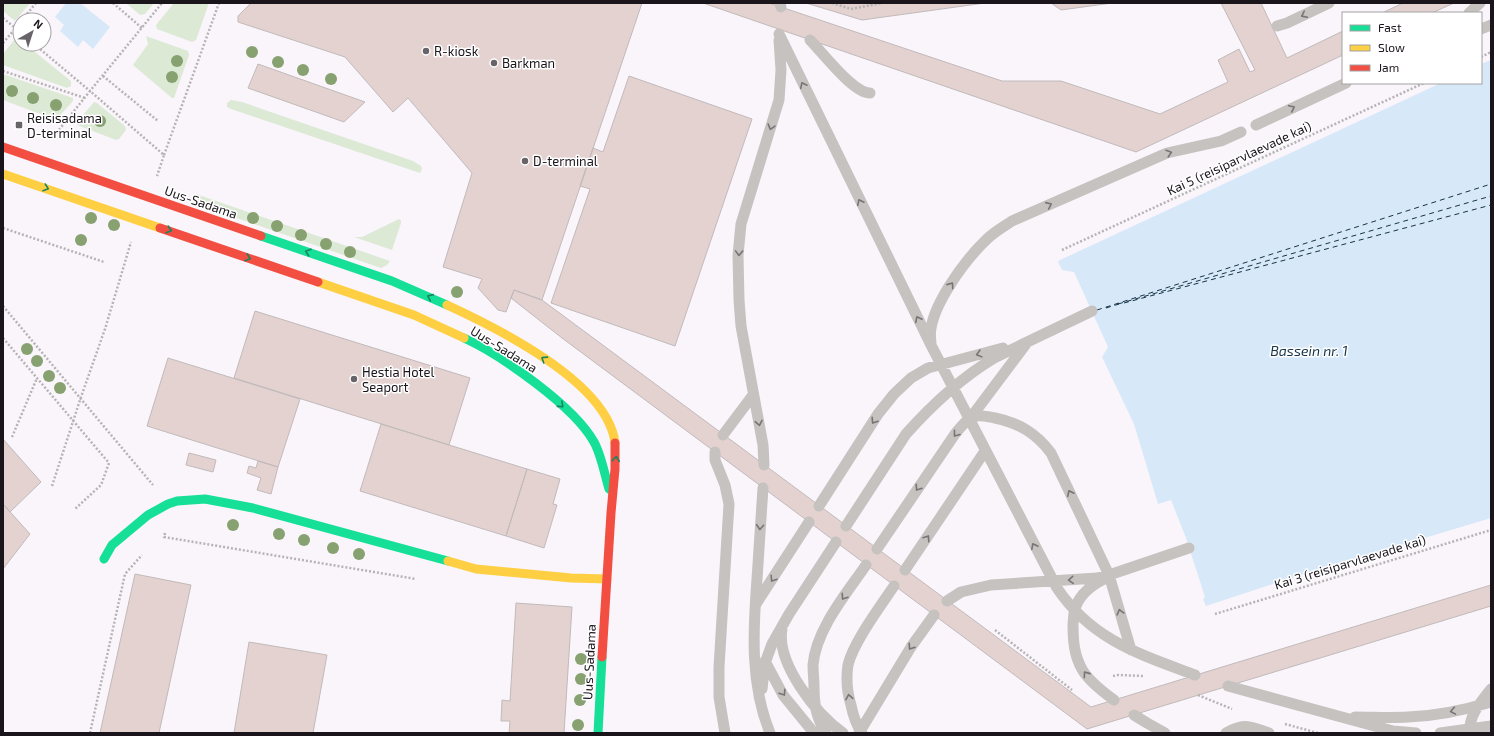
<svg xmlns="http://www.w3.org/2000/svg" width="1494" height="736" viewBox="0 0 1494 736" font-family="'Exo 2',sans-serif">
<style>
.green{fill:#dce9d5}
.water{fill:#d7e8f8}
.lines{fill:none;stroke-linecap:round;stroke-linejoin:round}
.ferry{stroke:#163448;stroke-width:1;stroke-dasharray:5 4;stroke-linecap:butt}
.building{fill:#e3d2d0;stroke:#c1babb}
.path{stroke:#b6b3b4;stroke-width:2.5;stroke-dasharray:2 2;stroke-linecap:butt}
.lane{stroke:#c5c2c0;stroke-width:11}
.fast{stroke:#16e098;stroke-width:9}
.slow{stroke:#ffcf43;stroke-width:9}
.jam{stroke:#f24e42;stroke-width:9}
.tree{fill:#87a171}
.oneway{stroke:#787476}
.oneway2{stroke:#188460}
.poi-dot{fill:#686369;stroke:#fff;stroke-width:1.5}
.labels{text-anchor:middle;stroke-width:3;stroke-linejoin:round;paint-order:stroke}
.poi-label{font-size:13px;fill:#1a141b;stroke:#fff;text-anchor:start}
.street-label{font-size:13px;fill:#1a141b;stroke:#fff}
.water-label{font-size:14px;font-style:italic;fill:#163448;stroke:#fff}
</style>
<rect width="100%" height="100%" fill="#faf5fb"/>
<path class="green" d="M3,3H30L15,21L3,11Z
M126,3H154L145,14L140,15Z
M174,3H209L196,40L192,42L157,29L156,25Z
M146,36L188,51L189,55L174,98H172L133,65L148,44Z
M15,39H19L20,44H25L71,81V86L67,88L3,65V54Z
M3,74L73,98V101L56,120L3,100Z
M231,100L242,102L413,161L421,166L422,169L420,173L414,171L231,109L227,107V103Z
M94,102L97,103L125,126L126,130L119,139L116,140L77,125V122Z
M196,194L390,261L387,265L381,268L193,203Z
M399,219L401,221V223L392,250L354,237H362Z"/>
<path class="water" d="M66,3H80L110,27L93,49L83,40L78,47L60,31L64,25L55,17Z
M1491,60V518L1285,580L1206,606L1203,599L1205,597L1186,538L1171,500L1158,504L1134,424L1102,357L1108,347L1074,272L1062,270L1058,262L1060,260L1441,83H1481V64Z"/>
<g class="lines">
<path class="ferry" d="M1124,303L1491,205
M1118,304L1491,196
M1106,308L1119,304
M1097,310L1491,184"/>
</g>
<path class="building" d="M251,3H642L542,300L514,290L506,312L498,310L478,288L482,279L443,267L472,173L408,98L393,112L345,57L238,22V16Z
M703,3H769L1002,81H1061L1160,114L1228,82L1218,60L1239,49L1250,72L1255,70L1221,3H1261L1287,58L1343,31V55L1136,152Z
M806,3H985L862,20Z
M1051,3H1112L1061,10Z
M1403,3H1454L1432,13H1382Z
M258,64L365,102L344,122L248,88Z
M629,76L752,119L675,346L551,303L590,189L580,186L593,148L603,152Z
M514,290L542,300L1091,707L1491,585V606L1087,729L562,338L511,298Z
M255,311L470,378L449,445L234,378Z
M168,358L300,399L278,467L147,426Z
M381,424L527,469L506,536L360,491Z
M3,439L41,482L10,512L3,504Z
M189,453L216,460L213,472L186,465Z
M258,461L278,467L271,494L257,490L261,478L247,473L249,466L256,468Z
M527,469L560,479L553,504L557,505L544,548L506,536Z
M3,504L30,534L3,569Z
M135,574L191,585L159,733H100Z
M516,603L572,607L564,733H509L510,721H501L502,700L510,701Z
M249,642L327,655L313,733H234Z"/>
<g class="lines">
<path class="path" d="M113,3L142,28
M832,3L851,9L882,3
M3,18L20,32
M22,20L36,3
M3,43L20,23
M34,44L90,91L162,3
M1481,57L1491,52
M3,71L85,98
M103,76L158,121
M54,136L90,91L164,155L157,176
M164,155L219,3
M3,228L104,262
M1062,250L1424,83
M3,306L153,485
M3,338L109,463L101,485L75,509
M12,437L37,378
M52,486L81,397L105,329L131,242
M165,533L164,537L416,579
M1215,614L1491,530
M995,630L1072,690
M1113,676L1118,675L1144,676
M1198,695L1232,709
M1285,724L1318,733
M90,733L125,574L142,555"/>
<path class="lane" d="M780,3L781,7
M1469,13L1480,3
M1277,26L1287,23L1329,3
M1481,29L1491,25
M779,34L932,347L1057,588C1092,640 1139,654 1195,675
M810,40C823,53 853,93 870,93
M1256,125L1346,83
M931,342C925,312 966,259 987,239C994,232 1003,227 1012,221L1167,153L1221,141L1241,132
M969,420L1026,344
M723,435L753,395
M715,452V460L725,485L729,504L719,667V697L725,733
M764,465L763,445L741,326L739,300L738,255L741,224L779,100L781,70L779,40
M763,488C761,518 759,549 757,579C753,631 750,684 770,733
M819,506L878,414L894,394L911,378L928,368L1003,348
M846,526L906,434C931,406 961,378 994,358L1092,311
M877,549L955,434C961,427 967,418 976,416C982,415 989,417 995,418C1019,423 1036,433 1051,453L1109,575L1131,650
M905,570L985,451
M1104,579C1092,585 1081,593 1076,606C1073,612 1074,618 1073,624C1073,641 1074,656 1083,671C1091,683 1103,692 1114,700
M947,601L961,592L991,585L1097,578L1109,575L1189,548
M756,604L809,522
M782,629C776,663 816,714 843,733
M765,661L783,695L814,733
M1228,686L1393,731L1416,733
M762,689L765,663L772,644L789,614L836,542
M1134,715L1147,723L1165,733
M1355,717C1373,717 1391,718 1408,717C1436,716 1465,710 1491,702
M826,733C816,718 814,704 814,686C814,679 813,672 813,665C816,629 847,593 866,565
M859,733L911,647L934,615
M862,733C856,725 853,715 851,705C847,692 846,678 848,665C853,643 881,605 894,586
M1226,733C1245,722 1250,727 1269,733
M1440,733L1491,726
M1470,733C1468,716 1481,702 1491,689"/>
<path class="fast" d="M261,236L392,281L447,305
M464,338C501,355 574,406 594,442C601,454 605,476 609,489
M104,559L112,545L148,515L168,504L177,501L205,499L253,508L448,561
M598,733L602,657"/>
<path class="slow" d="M3,174L160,228
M318,282L414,315L464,338
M447,305C497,328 608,382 615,443
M448,561L476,569L571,578L607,579"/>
<path class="jam" d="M3,147L261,236
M160,228L318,282
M602,657L611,513L615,469V443"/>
</g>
<g class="tree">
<circle cx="252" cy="52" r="6"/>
<circle cx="177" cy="61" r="6"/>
<circle cx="278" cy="62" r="6"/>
<circle cx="303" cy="70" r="6"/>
<circle cx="172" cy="77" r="6"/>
<circle cx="331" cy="79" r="6"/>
<circle cx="12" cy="91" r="6"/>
<circle cx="33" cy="98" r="6"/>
<circle cx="56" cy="105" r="6"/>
<circle cx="100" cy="121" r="6"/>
<circle cx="91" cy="218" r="6"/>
<circle cx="253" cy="218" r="6"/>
<circle cx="114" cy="225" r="6"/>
<circle cx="277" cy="226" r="6"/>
<circle cx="301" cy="235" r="6"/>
<circle cx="81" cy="240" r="6"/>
<circle cx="326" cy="244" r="6"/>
<circle cx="350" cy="252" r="6"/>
<circle cx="457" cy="292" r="6"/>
<circle cx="27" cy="349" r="6"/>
<circle cx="37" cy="361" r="6"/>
<circle cx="49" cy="376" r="6"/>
<circle cx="60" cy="388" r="6"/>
<circle cx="233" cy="525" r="6"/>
<circle cx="279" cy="534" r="6"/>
<circle cx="304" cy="540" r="6"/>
<circle cx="333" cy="548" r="6"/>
<circle cx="359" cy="554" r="6"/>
<circle cx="581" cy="659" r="6"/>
<circle cx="581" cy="679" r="6"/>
<circle cx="580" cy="700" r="6"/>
<circle cx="578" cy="725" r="6"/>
</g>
<defs><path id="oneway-chevron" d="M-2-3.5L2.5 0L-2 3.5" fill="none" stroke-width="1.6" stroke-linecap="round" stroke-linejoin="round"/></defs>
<g class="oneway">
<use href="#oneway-chevron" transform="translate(1304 15) rotate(154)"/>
<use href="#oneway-chevron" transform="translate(803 85) rotate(-116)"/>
<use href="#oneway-chevron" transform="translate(1292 108) rotate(-25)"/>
<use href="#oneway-chevron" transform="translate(771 127) rotate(106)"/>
<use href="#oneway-chevron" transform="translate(1169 153) rotate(-18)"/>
<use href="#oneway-chevron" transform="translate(860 202) rotate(-116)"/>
<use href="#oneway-chevron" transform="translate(1049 205) rotate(-24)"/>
<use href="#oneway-chevron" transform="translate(739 253) rotate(92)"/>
<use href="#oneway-chevron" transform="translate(951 285) rotate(-55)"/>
<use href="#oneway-chevron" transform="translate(918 319) rotate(-117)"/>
<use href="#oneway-chevron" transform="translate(979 354) rotate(165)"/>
<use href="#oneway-chevron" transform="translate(874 421) rotate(123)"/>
<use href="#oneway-chevron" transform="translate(759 423) rotate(79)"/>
<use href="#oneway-chevron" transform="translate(956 434) rotate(128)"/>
<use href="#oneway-chevron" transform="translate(918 488) rotate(124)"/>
<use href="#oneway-chevron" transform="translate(1070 493) rotate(-116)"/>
<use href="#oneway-chevron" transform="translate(760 527) rotate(94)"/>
<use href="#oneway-chevron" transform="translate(927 538) rotate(-56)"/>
<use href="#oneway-chevron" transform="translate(1034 546) rotate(-117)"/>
<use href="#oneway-chevron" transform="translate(773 579) rotate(123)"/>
<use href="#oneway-chevron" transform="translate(1071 580) rotate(176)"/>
<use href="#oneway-chevron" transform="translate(844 597) rotate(124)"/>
<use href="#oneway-chevron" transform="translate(1120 612) rotate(-105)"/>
<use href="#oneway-chevron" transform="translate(911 647) rotate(124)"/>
<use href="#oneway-chevron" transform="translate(1086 674) rotate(-125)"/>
<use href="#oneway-chevron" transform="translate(783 693) rotate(57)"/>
<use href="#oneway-chevron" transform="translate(849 697) rotate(-100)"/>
<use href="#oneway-chevron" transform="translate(1453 711) rotate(170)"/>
</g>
<g class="oneway2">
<use href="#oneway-chevron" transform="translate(46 188) rotate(19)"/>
<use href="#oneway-chevron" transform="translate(169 230) rotate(18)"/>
<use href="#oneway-chevron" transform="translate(308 252) rotate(-161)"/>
<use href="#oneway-chevron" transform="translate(248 258) rotate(19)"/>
<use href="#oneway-chevron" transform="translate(430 297) rotate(-156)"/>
<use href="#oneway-chevron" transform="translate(544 359) rotate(-147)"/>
<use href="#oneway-chevron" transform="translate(561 405) rotate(41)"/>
<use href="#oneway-chevron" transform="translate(616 459) rotate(-84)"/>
</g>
<g class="poi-dot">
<circle cx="426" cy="51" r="4"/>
<circle cx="494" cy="63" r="4"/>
<rect x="15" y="121" width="8" height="8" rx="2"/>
<circle cx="525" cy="161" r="4"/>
<circle cx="354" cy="379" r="4"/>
</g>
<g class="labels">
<g class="poi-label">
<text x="434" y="56">R-kiosk</text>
<text x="502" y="68">Barkman</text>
<text x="27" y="123">Reisisadama<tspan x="27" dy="15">D-terminal</tspan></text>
<text x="533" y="166">D-terminal</text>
<text x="362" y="377">Hestia Hotel<tspan x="362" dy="15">Seaport</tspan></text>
</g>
<g class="street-label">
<text transform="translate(1239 158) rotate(-25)" y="5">Kai 5 (reisiparvlaevade kai)</text>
<text transform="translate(201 202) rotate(19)" y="5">Uus-Sadama</text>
<text transform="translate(504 349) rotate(32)" y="5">Uus-Sadama</text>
<text transform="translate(1350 562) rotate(-17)" y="5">Kai 3 (reisiparvlaevade kai)</text>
<text transform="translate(589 662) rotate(-87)" y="5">Uus-Sadama</text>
</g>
<g class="water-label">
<text x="1309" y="356">Bassein nr. 1</text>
</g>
</g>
<rect width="1494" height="736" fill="none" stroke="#1a141b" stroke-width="8"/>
<rect x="1342" y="12" width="140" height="72" fill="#ffffff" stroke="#a3a1a4"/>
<rect x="1350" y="25" width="20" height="6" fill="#16e098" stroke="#a3a1a4"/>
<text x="1378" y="32" font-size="12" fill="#1a141b">Fast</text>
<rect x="1350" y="45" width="20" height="6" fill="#ffcf43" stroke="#a3a1a4"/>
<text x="1378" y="52" font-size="12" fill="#1a141b">Slow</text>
<rect x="1350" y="65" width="20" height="6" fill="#f24e42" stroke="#a3a1a4"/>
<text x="1378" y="72" font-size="12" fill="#1a141b">Jam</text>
<g transform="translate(32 32) rotate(39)"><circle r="19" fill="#ffffff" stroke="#a3a1a4"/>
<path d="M0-3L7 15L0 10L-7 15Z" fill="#686369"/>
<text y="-6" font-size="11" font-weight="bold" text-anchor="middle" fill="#1a141b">N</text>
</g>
</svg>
